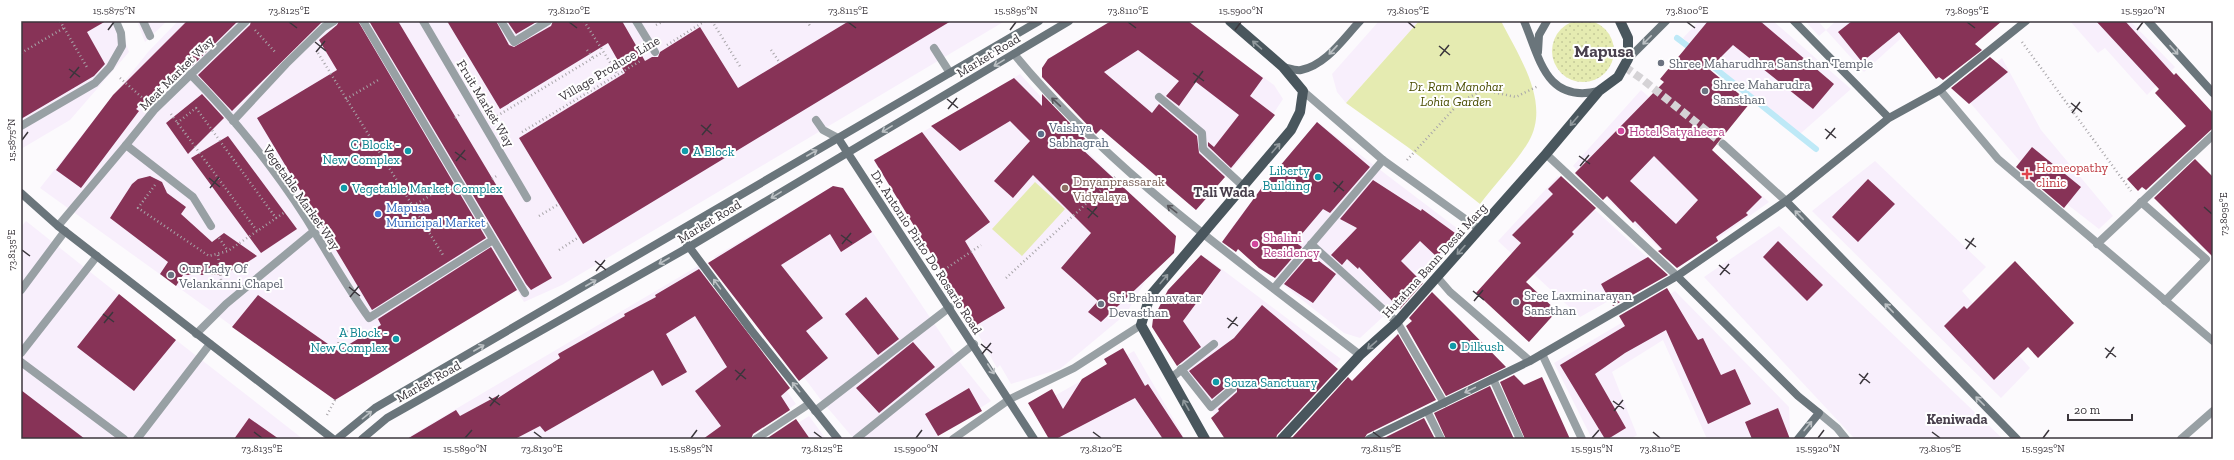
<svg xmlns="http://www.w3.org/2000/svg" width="2234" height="460" viewBox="0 0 2234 460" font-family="'Zilla Slab',serif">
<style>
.built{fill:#f8effc}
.grass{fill:url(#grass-dots)}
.park{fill:#e5ebb1}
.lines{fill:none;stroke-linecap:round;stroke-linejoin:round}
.stream{stroke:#bee9f7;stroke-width:6}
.building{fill:#873357;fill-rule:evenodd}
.street-tunnel{stroke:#d5d3d6;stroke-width:8;stroke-dasharray:8 4;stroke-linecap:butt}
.path{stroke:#a8a5a9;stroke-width:2.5;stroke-dasharray:1 3;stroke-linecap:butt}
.lane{stroke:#98a0a4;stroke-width:8}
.street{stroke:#98a0a4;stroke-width:8}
.secondary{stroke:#6a757b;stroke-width:8}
.primary{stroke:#49565d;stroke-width:10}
.oneway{stroke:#bcc1c4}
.oneway2{stroke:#929a9e}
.oneway3{stroke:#57565b}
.ticks{fill:none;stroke:#3b363c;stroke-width:1.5}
.worship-dot{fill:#6b7280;stroke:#fff;stroke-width:1.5}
.hotel-dot{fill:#d1479c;stroke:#fff;stroke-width:1.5}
.service-dot{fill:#5c6f8a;stroke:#fff;stroke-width:1.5}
.culture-dot{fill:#0f9aa8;stroke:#fff;stroke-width:1.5}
.health-dot{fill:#e0444e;stroke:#fff;stroke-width:1.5}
.education-dot{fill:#8d6e63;stroke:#fff;stroke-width:1.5}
.shop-dot{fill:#3f7fe0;stroke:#fff;stroke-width:1.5}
.labels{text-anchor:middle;stroke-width:4;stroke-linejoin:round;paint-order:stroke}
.street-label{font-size:13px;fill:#3b363c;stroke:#fff}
.worship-label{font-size:13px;fill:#5b616d;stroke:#fff;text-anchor:start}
.park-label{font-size:13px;font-style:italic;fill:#494c00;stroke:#fff}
.service-label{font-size:13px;fill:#4e5e75;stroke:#fff;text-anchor:start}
.hotel-label{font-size:13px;fill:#b23c85;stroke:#fff;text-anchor:start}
.culture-label{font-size:13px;fill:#0d838f;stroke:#fff;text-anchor:start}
.health-label{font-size:13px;fill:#be3a42;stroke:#fff;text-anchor:start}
.education-label{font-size:13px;fill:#785e54;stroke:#fff;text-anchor:start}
.shop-label{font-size:13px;fill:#366cbe;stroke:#fff;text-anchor:start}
.neighbourhood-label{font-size:14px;font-weight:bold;fill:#49404d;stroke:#fff}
.district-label{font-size:17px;font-weight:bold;fill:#49404d;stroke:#fff}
.neatline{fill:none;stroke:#3b363c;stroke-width:1.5}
.ticks-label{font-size:10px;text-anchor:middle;fill:#3b363c}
</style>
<defs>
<pattern id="grass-dots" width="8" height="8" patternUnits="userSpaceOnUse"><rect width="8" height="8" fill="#e5ebb1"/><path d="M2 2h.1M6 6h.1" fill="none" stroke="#c5ca99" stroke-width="1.8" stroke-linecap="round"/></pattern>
</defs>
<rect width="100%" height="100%" fill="#fcfafd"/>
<path class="built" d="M21,21H118L129,52L70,120L21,149Z
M137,21H167L145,42Z
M178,21H1005L562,285L524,302L517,290L335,400L40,188L148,52Z
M1111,21L1222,48L1274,85L1283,99L1252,146L1196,210L1042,78V68L1048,59Z
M1379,21H1419L1346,103L1337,92L1332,74Z
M1699,21H1773L1851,89L1800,134L1683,38Z
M1805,21H1818L1826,30L1836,21H1920L1864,72L1826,30L1819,36Z
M2070,21H2130L2175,67L2147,95L2105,48L2098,53Z
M2002,58L2041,130L2113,216L2099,229L2036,180L1961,92Z
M1020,74L1051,108L1047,111L1118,182L1176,236L1175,248L1146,280L1126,314L1060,369L1011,384L1000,365L997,368L941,268L874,161Z
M1641,90L1769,202L1679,267L1573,166Z
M1317,122L1462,232L1437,267L1360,338L1344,333L1224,238L1263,186Z
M1875,161L1986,267L1962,291L2030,368L2001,398L1812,211Z
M1558,176L1662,271L1580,317L1498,241Z
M833,186L843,188L962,365L991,401L933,439H854L821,400L714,257Z
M26,221L176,340L303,439H21V227Z
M1779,226L2003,439H1855L1704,277Z
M1207,258L1341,359L1264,439H1230L1164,335L1173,301Z
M698,266L796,404L744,439H405Z
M1675,291L1789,407L1790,431L1784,439H1707L1663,340L1612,372L1637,435L1631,439H1592L1554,363Z
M1134,351L1185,439H1051L1033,408Z
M809,416L826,439H805L795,425Z"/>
<path class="grass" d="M1552 51a31 31 0 1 1 62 0a31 31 0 1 1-62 0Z"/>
<path class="park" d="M1419,21H1501C1518,55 1551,102 1529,141C1516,163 1496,183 1480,204L1409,148L1346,103Z
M1035,182L1065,209L1022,256L992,229Z"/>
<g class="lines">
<path class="stream" d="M1677,38L1693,50
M1706,61L1816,149"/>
</g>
<path class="building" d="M21,21H106L87,32L105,64L94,76L21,119Z
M187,21H238L189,69L183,63L136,109L139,111L81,188L56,170L113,95Z
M251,21H323L232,111L198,75L250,25Z
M339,21H358L486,238L372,310L257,118L337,70L319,40L337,25Z
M369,21H398L552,278L531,290L526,284Z
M447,21H496L509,45L514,47L551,26L553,21H622L645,61L652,57H658L660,52L700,27L738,88L849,21H951L583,244L519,138L625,73L608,43L500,109Z
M507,21H538L516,34Z
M1111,21H1188L1263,78L1250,96L1275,115L1231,168L1208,146V142L1214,147L1239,115L1196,82L1179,106L1166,96L1179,81L1138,50L1104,72L1152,113L1159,104L1197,136L1199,153L1225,177L1196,210L1101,129L1096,134L1042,77V68L1048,59Z
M1708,21H1760L1834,84L1813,109L1733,45L1709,69L1750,103L1712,150L1762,197L1746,213L1748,215L1716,237L1718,241L1677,268L1658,251L1662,249L1635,221L1633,223L1607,196L1603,200L1575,173L1664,82L1660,79ZM1654,156L1698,200L1676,224L1630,181Z
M1852,21H2002L1975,44L1982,50L1943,80L1939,77L1936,79L1899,32L1862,62L1838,32Z
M2096,21H2125L2174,75L2176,73L2213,113V128L2146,190L2142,187L2138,191L2127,179L2186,126L2155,93L2159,89Z
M1990,57L2008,72L1969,104L1951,88Z
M1014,78L1042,106V94L1089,143L1083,150L1176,236L1174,253L1101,322L1088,312L1098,301L1061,268L1091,233L1033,175L1013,198L994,181L1030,141L1010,121L960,151L931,126Z
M202,94L224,118L188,154L166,123Z
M1317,122L1370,167L1330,213L1323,209L1295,242L1302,247L1275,278L1259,268L1238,249L1236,252L1222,242L1263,186Z
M922,132L990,222L965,241L1005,308L975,326L874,160Z
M228,136L297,229L261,253L191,158Z
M2032,147L2081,187L2064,208L2016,167Z
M2195,159L2213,177V257L2154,198Z
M150,176L162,182L167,193L186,207L181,214L212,242L224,233L257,256L243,265L221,275H183L176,286L160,274L168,262L110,218L132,184L138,179Z
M1561,176L1596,208L1572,232L1574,234L1526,282L1557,311L1529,342L1476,293L1521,243L1512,235L1553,194L1548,189Z
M1868,179L1895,204L1858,242L1832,217Z
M1373,180L1421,211L1422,209L1455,233L1437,257L1420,241L1401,261L1423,283L1400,309L1359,267L1358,269L1347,259L1342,265L1331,255L1357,228L1340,219Z
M833,186L843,188L872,232L841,252L830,234L781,265L823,318L806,331L828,358L799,381L708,263Z
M1778,241L1823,285L1807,301L1763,257Z
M491,247L517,290L335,400L232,327L258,295L338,351L381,325L378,319Z
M1310,254L1336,274L1313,303L1284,284Z
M1201,255L1221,270L1183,321L1201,347L1177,366L1152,327L1153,319L1168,290Z
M1648,257L1668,275L1613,306L1601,284Z
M2015,261L2074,323L2038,358L2028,347L1994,380L1944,326L1964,306L1967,309Z
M699,269L790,388L781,396L790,410L753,434L751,439H703L721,426L695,391L727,367L695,316L666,334L687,372L662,386L653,370L545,432L540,426L515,439H407L456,410L460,416L497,396L498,398L560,358L558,354L625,316L624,314L656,297L655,295Z
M1667,288L1698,340L1703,338L1721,375L1735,369L1751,404L1708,424L1666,330L1625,353L1595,374L1626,428L1608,439H1605L1560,365L1625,326L1619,316Z
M1432,292L1461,321L1506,367L1446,396L1406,326L1412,321L1409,318Z
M119,294L176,340L134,391L77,347Z
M866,297L899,339L878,355L845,314Z
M1262,305L1338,369L1277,435L1276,439H1225L1211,418L1219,411L1218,409L1237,392V385L1230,384L1212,399L1189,371L1234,338Z
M1398,334L1436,400L1367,434L1364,439H1291L1348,377L1352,381Z
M913,342L935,367L879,413L856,388Z
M1123,348L1145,386L1148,384L1184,439H1163L1135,398L1056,439H1049L1028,403L1052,389L1063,409L1082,379L1107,364L1104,359Z
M1514,375L1524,385L1542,377L1570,439H1525L1500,382Z
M1490,386L1514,439H1446L1434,413Z
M969,388L982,411L938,436L925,414Z
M21,390L85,439H21Z
M1778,408L1790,439H1752L1745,422Z
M249,418L279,439H234Z
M1424,418L1435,439H1382Z
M796,419L810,439H766Z"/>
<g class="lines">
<path class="street-tunnel" d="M1625,67L1642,79L1723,144"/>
<path class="path" d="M60,21L88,69
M584,21L618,75
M712,21L741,68
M807,21L810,26
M656,25L664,21
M255,30L276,53
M2022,42L2131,191
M667,45L705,21
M587,50L593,58
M771,50L780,63
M21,53L64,28
M318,53L443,255
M120,78L145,100
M346,99L380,79
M171,114L257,231
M497,116L603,52
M455,118L460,114
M177,123L196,108L276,218
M522,132L642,60
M1407,160L1460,102L1483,90L1516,97L1538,86
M492,179L498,175
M155,185L138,208L209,256L228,251L285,212
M413,206L444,187
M539,216L559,204
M219,238L228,251
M559,250L579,237
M218,255L222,288
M941,272L981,245
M1006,278L1115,177
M338,351L339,336L356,326
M327,415L335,400"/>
<path class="lane" d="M143,21L150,36
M934,48L950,73
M1159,97L1202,133L1203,149L1243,186
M816,120L823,130L838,138
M21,126L95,83L110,67L122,46L121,33L116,21
M2141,202L2206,259L2165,301
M58,226L126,145L193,197L211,226
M1311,244L1397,322L1444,403
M1274,288L1383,160
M21,290L65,231
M21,353L97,256
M21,362L124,439
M1181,369L1211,407L1233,388
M1171,378L1214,344
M1493,379L1520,439
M815,411L950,307
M1427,411L1441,439
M137,439L210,344
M856,439L974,344"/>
<path class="street" d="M363,21L525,293
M423,21L527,198
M501,21L514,42L548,21
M636,21L655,52
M1014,54C1112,173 1239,261 1360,355
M190,74C233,117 273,167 306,218C327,252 346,286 369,318L493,240
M1940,90L1998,159L2213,341
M1303,91L1383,160L1479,229
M233,121L286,64L324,27L334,21
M1723,144L1786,201
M126,145L155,109L246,21
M1546,154L1677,276
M2097,244L2213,135
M1437,277L1450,292L1530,361
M196,334L226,304L314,231
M1542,354L1582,439
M1819,413L1837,428L1846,439
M756,439L809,404
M953,439L1010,399L1074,368L1141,325
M2181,439L2213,411"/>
<path class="secondary" d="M1524,21C1540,59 1546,104 1599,91
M1794,21L1889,118
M2148,21L2213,93
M1538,52L1539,35L1547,21
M1628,59L1666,21
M1283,67C1288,68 1296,71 1301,70C1326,65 1343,39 1360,21
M838,138L1034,439
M21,193L58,226L333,439
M1786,201L2017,439
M678,232L751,330L838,439
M1677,276L1798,396L1819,413L1798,439
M337,439L375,408L1039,21
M362,439L387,418L689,247L1069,21
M1369,439L1530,361L1677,276L1786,201L1889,118L1940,90L2026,21"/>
<path class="primary" d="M1205,439L1141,325L1150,296L1291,130L1300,112L1303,91L1283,67L1230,21
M1282,439L1360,355L1397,322L1546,154L1599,91L1618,77L1628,59V38L1620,21"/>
</g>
<defs><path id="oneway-shaft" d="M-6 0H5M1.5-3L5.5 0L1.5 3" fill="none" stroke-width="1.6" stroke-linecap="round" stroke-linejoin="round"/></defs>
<g class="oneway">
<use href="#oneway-shaft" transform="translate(1647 40) rotate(135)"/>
<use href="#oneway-shaft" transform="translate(1333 50) rotate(133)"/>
<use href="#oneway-shaft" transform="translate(2174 50) rotate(48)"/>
<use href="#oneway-shaft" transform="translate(999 63) rotate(149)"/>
<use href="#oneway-shaft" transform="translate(887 129) rotate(149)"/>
<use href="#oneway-shaft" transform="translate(812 153) rotate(-30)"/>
<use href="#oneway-shaft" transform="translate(776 195) rotate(149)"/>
<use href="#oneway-shaft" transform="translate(1799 215) rotate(-134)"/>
<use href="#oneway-shaft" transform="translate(664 261) rotate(150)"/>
<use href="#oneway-shaft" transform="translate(591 283) rotate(-30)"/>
<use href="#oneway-shaft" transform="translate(717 284) rotate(-126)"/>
<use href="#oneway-shaft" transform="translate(1889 308) rotate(-134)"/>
<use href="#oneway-shaft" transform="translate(479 348) rotate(-30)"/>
<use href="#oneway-shaft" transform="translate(991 369) rotate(57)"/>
<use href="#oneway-shaft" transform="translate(796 387) rotate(-129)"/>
<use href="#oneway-shaft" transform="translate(1470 390) rotate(154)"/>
<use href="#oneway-shaft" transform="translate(1980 401) rotate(-135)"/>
<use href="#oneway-shaft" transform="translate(367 415) rotate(-39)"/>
<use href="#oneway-shaft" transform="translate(1808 426) rotate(-50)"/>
</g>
<g class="oneway2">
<use href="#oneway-shaft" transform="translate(1257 45) rotate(-139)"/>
<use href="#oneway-shaft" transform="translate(1574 121) rotate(130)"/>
<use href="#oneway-shaft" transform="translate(1276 148) rotate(-49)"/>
<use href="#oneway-shaft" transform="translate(1461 250) rotate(132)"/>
<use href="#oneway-shaft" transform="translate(1164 279) rotate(-50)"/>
<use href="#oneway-shaft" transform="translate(1372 345) rotate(139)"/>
<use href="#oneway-shaft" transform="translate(1186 405) rotate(-119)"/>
</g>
<g class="oneway3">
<use href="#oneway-shaft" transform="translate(1056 102) rotate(-137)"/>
<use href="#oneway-shaft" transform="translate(1172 209) rotate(-142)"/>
</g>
<path class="ticks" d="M289,22L297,28M569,22L577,28M848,22L856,28M1128,22L1136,28M1408,22L1415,28M1687,22L1695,28M1967,22L1975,28M108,30L114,22M1010,30L1016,22M1235,30L1241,22M2137,30L2143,22M315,42L326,51M1439,46L1450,55M316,52L325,41M1440,56L1449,45M69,69L80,77M1193,73L1204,81M70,78L79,67M1194,83L1203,71M947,99L958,108M2071,103L2082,112M948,109L957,98M2072,113L2080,102M701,125L712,134M1825,129L1836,138M702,135L711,124M1826,139L1835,128M22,140L28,132M455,152L466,160M1579,156L1590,164M456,161L465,150M1580,166L1589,155M209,178L220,187M1333,182L1344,191M210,188L219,177M1334,192L1343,181M2204,207L2212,214M1087,208L1098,217M1088,218L1097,207M841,235L852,243M1965,239L1976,247M842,244L851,233M1966,249L1974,238M22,250L30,256M595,261L606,270M1719,265L1730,274M596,271L605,260M1720,275L1729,264M349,287L360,296M1473,291L1484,300M350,297L359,286M1474,301L1483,290M103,314L114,322M1227,318L1238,326M104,323L113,312M1228,328L1237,317M981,344L992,353M2105,348L2116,357M982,354L991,343M2106,358L2114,347M735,370L746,379M1859,374L1870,383M736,380L745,369M1860,384L1868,373M489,397L500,405M1613,401L1624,409M490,406L499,395M1614,411L1623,400M254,432L262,438M534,432L542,438M814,432L822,438M1093,432L1101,438M1373,432L1381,438M1653,432L1660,438M1932,432L1940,438M465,438L472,430M691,438L697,430M916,438L922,430M1592,438L1599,430M1818,438L1824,430M2043,438L2049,430"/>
<g class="worship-dot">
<circle cx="1661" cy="63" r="4"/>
<circle cx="1705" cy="91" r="4"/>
<circle cx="171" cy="275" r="4"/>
<circle cx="1516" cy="302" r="4"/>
<circle cx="1101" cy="304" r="4"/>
</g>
<g class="hotel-dot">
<circle cx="1621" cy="131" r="4"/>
<circle cx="1255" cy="244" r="4"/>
</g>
<circle class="service-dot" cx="1041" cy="134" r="4"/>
<g class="culture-dot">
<circle cx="408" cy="151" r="4"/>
<circle cx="685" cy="151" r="4"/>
<circle cx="1318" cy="177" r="4"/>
<circle cx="344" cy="188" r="4"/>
<circle cx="396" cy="339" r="4"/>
<circle cx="1453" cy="346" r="4"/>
<circle cx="1216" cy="382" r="4"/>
</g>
<path class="health-dot" d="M2025 168h4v4h4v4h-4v4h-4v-4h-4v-4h4z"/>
<circle class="education-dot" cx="1065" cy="188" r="4"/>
<circle class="shop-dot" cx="378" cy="214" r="4"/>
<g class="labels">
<g class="street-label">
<text transform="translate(988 55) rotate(-31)" y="5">Market Road</text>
<text transform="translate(609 68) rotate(-31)" y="5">Village Produce Line</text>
<text transform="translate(176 73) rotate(-45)" y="5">Meat Market Way</text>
<text transform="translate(486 103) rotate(59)" y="5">Fruit Market Way</text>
<text transform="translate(302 197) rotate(55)" y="5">Vegetable Market Way</text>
<text transform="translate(709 221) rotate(-31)" y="5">Market Road</text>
<text transform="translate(927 252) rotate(57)" y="5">Dr. Antonio Pinto Do Rosario Road</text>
<text transform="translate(1434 260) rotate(-48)" y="5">Hutatma Bann Desai Marg</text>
<text transform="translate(428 381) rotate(-29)" y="5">Market Road</text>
</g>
<g class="worship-label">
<text x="1669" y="68">Shree Maharudhra Sansthan Temple</text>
<text x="1713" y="89">Shree Maharudra<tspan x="1713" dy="15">Sansthan</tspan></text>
<text x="179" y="273">Our Lady Of<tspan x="179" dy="15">Velankanni Chapel</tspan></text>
<text x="1524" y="300">Sree Laxminarayan<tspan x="1524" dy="15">Sansthan</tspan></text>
<text x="1109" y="302">Sri Brahmavatar<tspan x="1109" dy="15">Devasthan</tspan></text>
</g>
<g class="park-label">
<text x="1456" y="91">Dr. Ram Manohar<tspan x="1456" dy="15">Lohia Garden</tspan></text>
</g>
<g class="service-label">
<text x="1049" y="132">Vaishya<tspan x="1049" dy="15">Sabhagrah</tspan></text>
</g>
<g class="hotel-label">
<text x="1629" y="136">Hotel Satyaheera</text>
<text x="1263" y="242">Shalini<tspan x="1263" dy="15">Residency</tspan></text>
</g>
<g class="culture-label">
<text x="400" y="149" text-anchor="end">C Block -<tspan x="400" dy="15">New Complex</tspan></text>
<text x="693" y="156">A Block</text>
<text x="1310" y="175" text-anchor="end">Liberty<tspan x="1310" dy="15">Building</tspan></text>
<text x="352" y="193">Vegetable Market Complex</text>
<text x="388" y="337" text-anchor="end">A Block -<tspan x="388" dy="15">New Complex</tspan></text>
<text x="1461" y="351">Dilkush</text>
<text x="1224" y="387">Souza Sanctuary</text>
</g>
<g class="health-label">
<text x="2036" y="172">Homeopathy<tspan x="2036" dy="15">clinic</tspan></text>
</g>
<g class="education-label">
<text x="1073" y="186">Dnyanprassarak<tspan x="1073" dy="15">Vidyalaya</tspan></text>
</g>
<g class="shop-label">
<text x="386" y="212">Mapusa<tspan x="386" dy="15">Municipal Market</tspan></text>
</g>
<g class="neighbourhood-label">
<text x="1224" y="197">Tali Wada</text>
<text x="1957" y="424">Keniwada</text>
</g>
<g class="district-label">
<text x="1604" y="57">Mapusa</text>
</g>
</g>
<rect width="2234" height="460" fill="none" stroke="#ffffff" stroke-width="44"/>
<path d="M2068 414v6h64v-6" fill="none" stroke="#3b363c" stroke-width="2"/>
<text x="2074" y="414" font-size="12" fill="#3b363c" stroke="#ffffff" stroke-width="3" paint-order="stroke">20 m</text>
<rect x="22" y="22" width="2190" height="416" class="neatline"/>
<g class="ticks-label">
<text x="114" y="14">15.5875°N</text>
<text x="289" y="14">73.8125°E</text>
<text x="569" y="14">73.8120°E</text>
<text x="848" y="14">73.8115°E</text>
<text x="1016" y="14">15.5895°N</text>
<text x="1128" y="14">73.8110°E</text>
<text x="1241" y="14">15.5900°N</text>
<text x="1408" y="14">73.8105°E</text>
<text x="1687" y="14">73.8100°E</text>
<text x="1967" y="14">73.8095°E</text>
<text x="2143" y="14">15.5920°N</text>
<text transform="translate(11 140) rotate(-90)" y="4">15.5875°N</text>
<text transform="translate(2223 214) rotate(-90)" y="4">73.8095°E</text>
<text transform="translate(11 250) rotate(-90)" y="4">73.8135°E</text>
<text x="262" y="452">73.8135°E</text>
<text x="465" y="452">15.5890°N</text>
<text x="542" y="452">73.8130°E</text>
<text x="691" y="452">15.5895°N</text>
<text x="822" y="452">73.8125°E</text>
<text x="916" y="452">15.5900°N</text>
<text x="1101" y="452">73.8120°E</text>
<text x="1381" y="452">73.8115°E</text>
<text x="1592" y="452">15.5915°N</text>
<text x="1660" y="452">73.8110°E</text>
<text x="1818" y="452">15.5920°N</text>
<text x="1940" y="452">73.8105°E</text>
<text x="2043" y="452">15.5925°N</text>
</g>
</svg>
